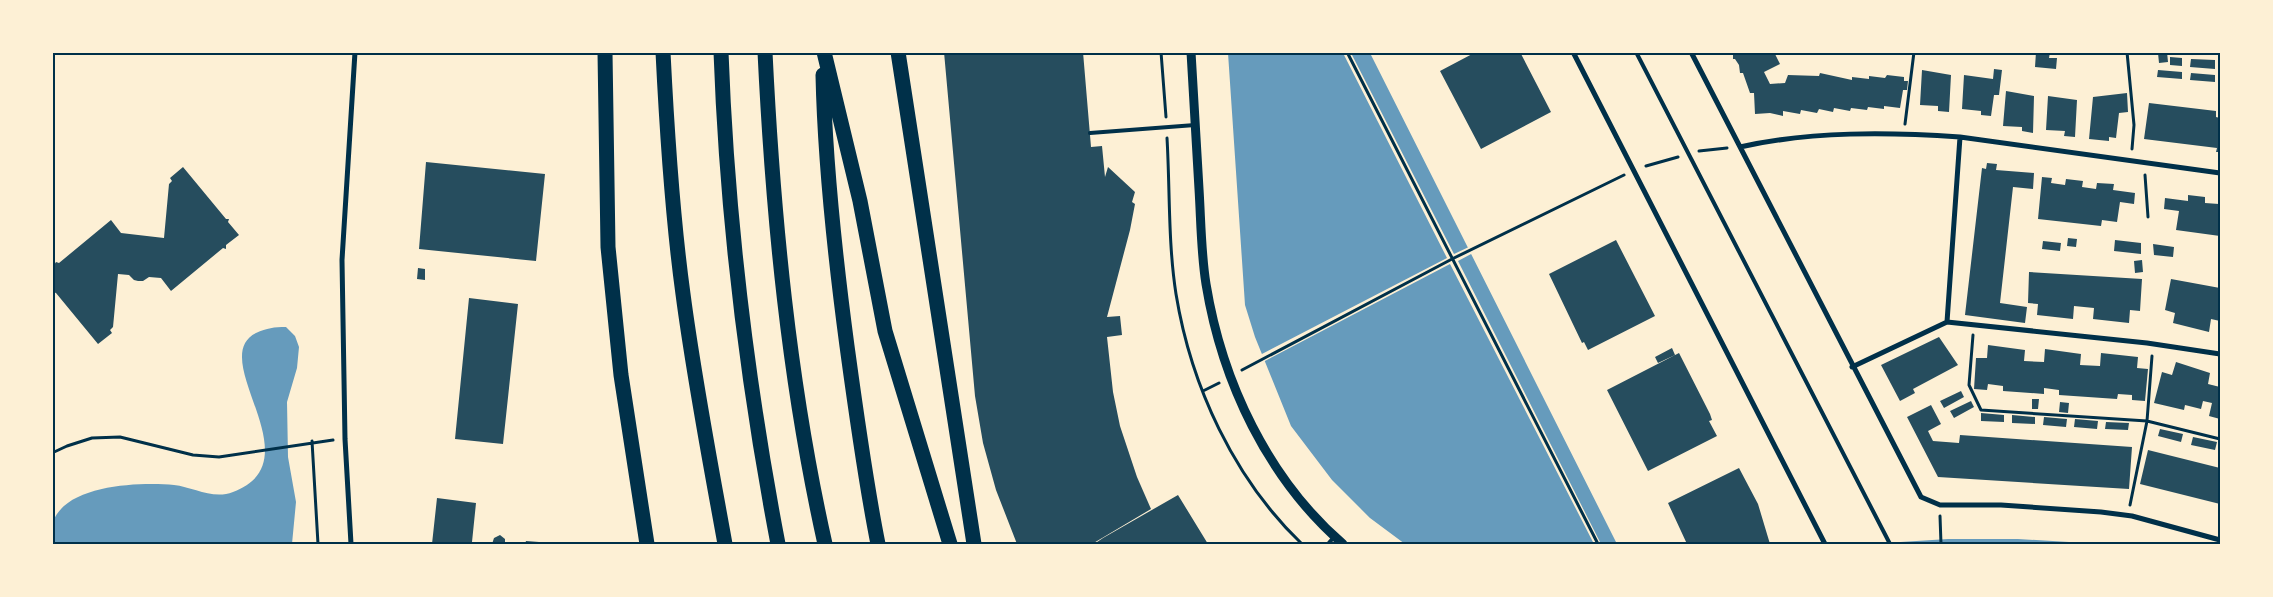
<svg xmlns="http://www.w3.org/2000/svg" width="2273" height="597" viewBox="0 0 2273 597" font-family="Arial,sans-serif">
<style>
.water{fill:#669bbc}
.pier{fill:#fdf0d5}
.building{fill:#264d5e}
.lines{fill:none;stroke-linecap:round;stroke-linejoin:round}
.path{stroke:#003049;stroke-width:3}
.service{stroke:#003049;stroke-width:4}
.minor{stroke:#003049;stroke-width:5}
.tertiary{stroke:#003049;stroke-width:9}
.motorway{stroke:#003049;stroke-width:15}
.neatline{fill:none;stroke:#003049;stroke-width:2}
</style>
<rect width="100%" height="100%" fill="#fdf0d5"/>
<path class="water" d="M1228,53H1370L1617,544H1405L1370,518L1332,480L1291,426L1255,337L1245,305Z
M286,327L295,336L299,347L297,368L287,402L288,457L296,502L292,544H53C53,538 51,528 53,522C66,484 141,482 174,485C193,487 213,500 233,492C316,461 205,359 256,333C267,328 274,327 286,327Z
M1948,539H2018L2102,544H1869Z"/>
<path class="pier" d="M1343,53H1351L1454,254L1471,246L1473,253L1458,261L1601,544H1594L1450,264L1263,362L1260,355L1447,258Z"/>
<path class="building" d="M944,52H1083L1091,147L1102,146L1105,177L1108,167L1135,192L1132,202L1135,204L1130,230L1107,317L1120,316L1122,335L1107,337L1113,392L1120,426L1137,477L1151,509L1092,544H1017L996,490L983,443L975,396Z
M1476,52H1520L1551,112L1481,149L1440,71Z
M1733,52H1774L1780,64L1764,72L1770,84L1785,83L1788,75L1819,76L1820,73L1852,80V77L1869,79V76L1885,78L1887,75L1904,77V81H1908L1907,90H1903L1900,108L1884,106V109L1868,107L1867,110L1851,108L1850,111L1834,108L1833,112L1819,109L1817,113L1801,110L1800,114L1783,111V116L1770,113L1755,114L1754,93H1750L1743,73H1740L1739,65L1735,59H1733Z
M2036,52H2050L2049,58H2057L2056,69L2035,67Z
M2167,52L2168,62L2159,63L2158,53Z
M2170,57L2182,58V66L2170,65Z
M2191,59L2215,60V69L2190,67Z
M1994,69L2002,70L1999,95H1994L1991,116L1981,115V111L1962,109L1964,75L1993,79Z
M1922,70L1951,75L1949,112L1938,111V106L1920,105Z
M2158,70L2182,72V79L2157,77Z
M2191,73L2215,75V82L2190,80Z
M2006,91L2034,96L2033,133L2022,131V127L2003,126Z
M2127,93L2128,112L2119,113L2116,138L2109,137V141L2089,139L2093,97Z
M2048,96L2077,100L2075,137L2064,136L2065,131L2046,130Z
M2149,103L2216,111V117L2220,118V152H2216L2217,148L2144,139Z
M426,162L545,174L536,261L419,249Z
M1987,163L1997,164L1996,170L2034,173L2033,189L2013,187L2000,303L2027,307L2025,323L1965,315L1982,168L1986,169Z
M183,167L226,219H229L228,222L239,235L226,245V249L223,248L171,291L161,278L149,277L143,281H138L134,280L129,275L118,274L113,327L110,330L112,333L98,344L56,293L53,292L52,268L56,262L59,263L111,220L121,233L164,238L169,184L172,181L170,178Z
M2042,177L2052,178L2051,183L2065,185L2066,179L2083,181L2082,187L2096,189L2097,183L2114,184L2113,190L2135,193L2134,204L2120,202L2117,222L2102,220L2101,226L2038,219Z
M2188,195L2205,197V203L2219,204L2220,198V236L2176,230L2179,211L2164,209L2165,198L2188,201Z
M2068,238L2077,239L2076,247L2067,246Z
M1616,240L1655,316L1588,350L1584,342L1582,343L1549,274Z
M2115,240L2141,243V254L2114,251Z
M2043,241L2061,243L2060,251L2042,249Z
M2153,244L2174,247L2173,257L2154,255Z
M2142,260L2143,272L2135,273L2134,261Z
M418,268L425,269V280L417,279Z
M2029,272L2142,279L2140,311L2130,310L2129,323L2093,319L2094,308L2074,306L2073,319L2037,315L2038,304L2028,303Z
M2171,279L2220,288V321L2211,319L2209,332L2173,323L2175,313L2165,310Z
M469,298L518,304L503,444L455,439Z
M1939,337L1958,365L1913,389L1915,393L1900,401L1881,365Z
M1988,345L2025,350L2024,361L2044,362L2045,349L2081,354L2080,365L2100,366L2101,353L2138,357L2137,368L2148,369L2145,401L2132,400V395L2118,394L2117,399L2059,395V390L2044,388V394L2003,391V386L1988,384L1987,390L1974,389L1976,358H1987Z
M1672,348L1675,355L1658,363L1655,357Z
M1679,353L1710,414L1712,420L1709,421L1717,436L1648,471L1607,390Z
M2176,362L2210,373L2208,384L2220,387V419L2209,416L2212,403L2203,401L2201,409L2185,405L2184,410L2154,403L2162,372L2172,375Z
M1961,391L1964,397L1944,408L1940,401Z
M2032,399H2039L2038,409H2032Z
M1971,401L1974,407L1954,418L1950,411Z
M2060,402L2069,403L2068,413L2059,412Z
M1931,405L1941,424L1928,431L1933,441L1959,443L1960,435L2132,447L2129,489L1938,477L1907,417Z
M1981,413L2004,415V422L1981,421Z
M2012,415L2035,417V424L2012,423Z
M2044,417L2067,419L2066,427L2043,425Z
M2075,419L2098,421L2097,429L2074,427Z
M2106,422L2129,423L2128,430L2105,429Z
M2160,429L2183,434L2181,442L2158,436Z
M2193,437L2217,442L2215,450L2191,445Z
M2148,450L2220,468V504L2140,484Z
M1739,468L1758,504L1770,544H1687L1668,503Z
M1178,495L1208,544H1094L1103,538Z
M437,498L476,503L472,542L486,544H432Z
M500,535L505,539V544H492L494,538Z
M526,541L552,543V544H525Z"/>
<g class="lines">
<path class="path" d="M1161,52L1166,117
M1347,52L1598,544
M2127,52L2134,125L2132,149
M1905,124L1914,52
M1167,138C1170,189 1168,243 1176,294C1191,386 1234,479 1302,544
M1699,151L1727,148
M1646,166L1678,157
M2145,175L2148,217
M1973,335L1969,385L1981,410L2147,421L2220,439
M1242,370L1452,259L1624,175
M1203,391L1219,383
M312,441L318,544
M52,453L67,446L92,438L120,437L193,455L219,457L333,440
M2130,505L2147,421L2152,356
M1940,516L1941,544"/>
<path class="service" d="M1636,52L1890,544
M1090,133L1195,125
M1328,544L1334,537"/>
<path class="minor" d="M1573,52L1825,544
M1691,52L1921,497L1940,505H2001L2101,512L2132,516L2220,540
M1740,147C1812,131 1888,132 1960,137L2220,173
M1947,322L2147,343L2220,354
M1852,367L1947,322L1960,137
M351,544L345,439L342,260L355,52"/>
<path class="tertiary" d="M1191,52C1194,98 1196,144 1199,189C1201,221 1201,253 1206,284C1222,382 1268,479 1343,544"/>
<path class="motorway" d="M605,52L608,247L621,375L647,544
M663,52C667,133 672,214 683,294C694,378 710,461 725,544
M721,52C727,218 747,382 778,544
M765,52C773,217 789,383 825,544
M824,52L860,201L885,331L950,544
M898,52L974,544
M823,75C825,166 835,256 847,346C856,412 865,479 878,544"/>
</g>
<rect width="2273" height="597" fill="none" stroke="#fdf0d5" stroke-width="108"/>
<rect x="54" y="54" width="2165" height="489" class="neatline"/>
</svg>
